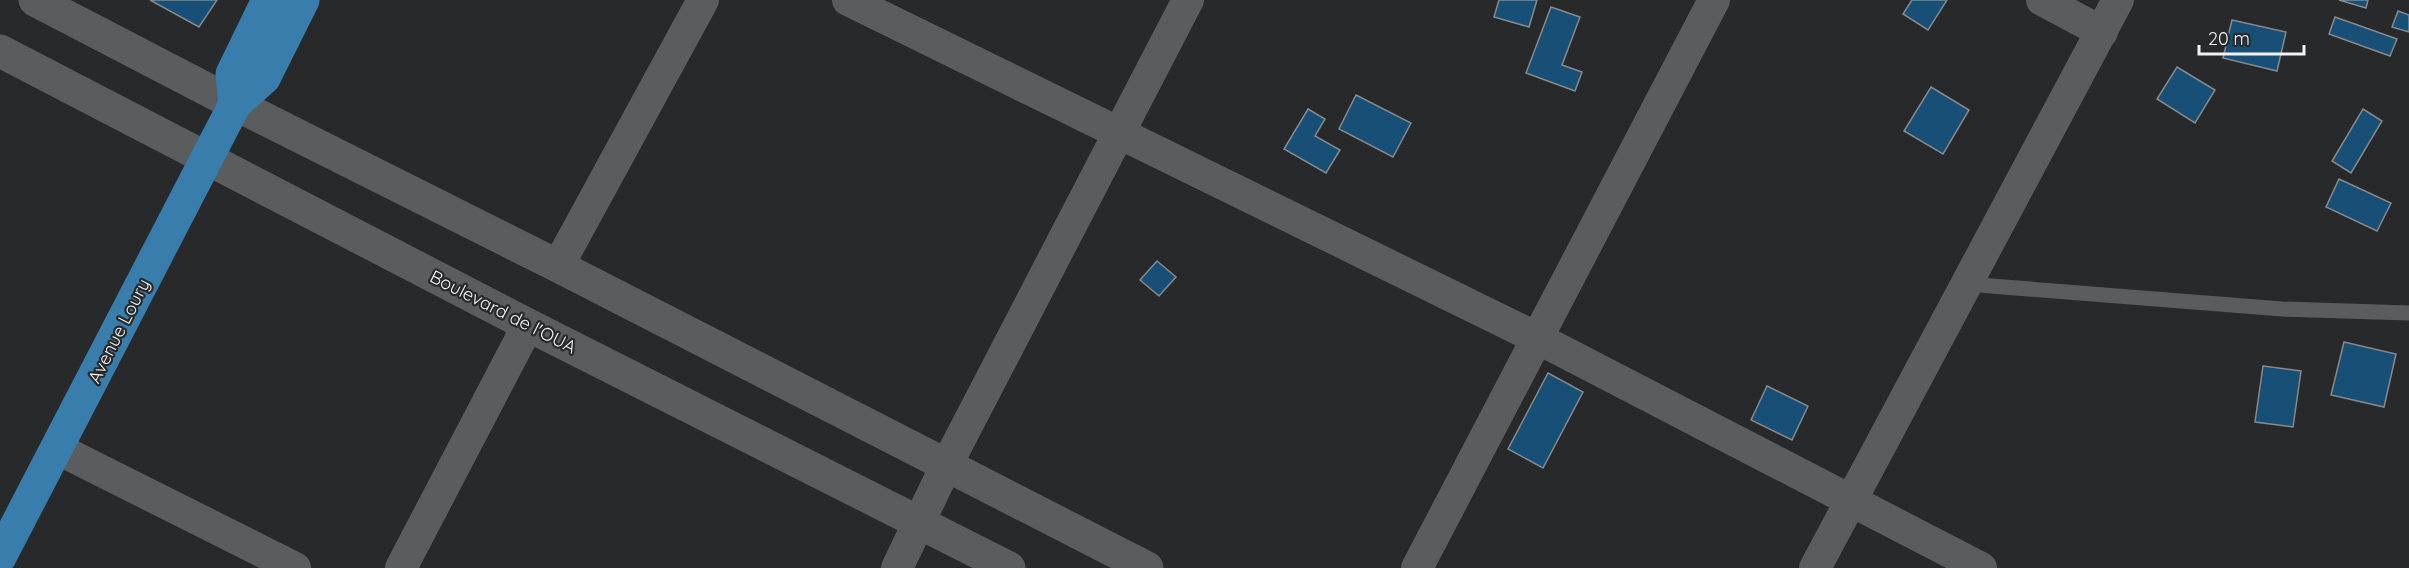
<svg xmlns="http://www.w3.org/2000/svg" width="2409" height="568" viewBox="0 0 2409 568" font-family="Quicksand,sans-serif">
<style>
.building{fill:#174f77;stroke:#87898b;stroke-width:1.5}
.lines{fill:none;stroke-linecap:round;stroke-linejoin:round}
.lane{stroke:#5a5c5e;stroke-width:15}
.street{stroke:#5a5c5e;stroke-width:32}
.secondary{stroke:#5a5c5e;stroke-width:33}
.primary{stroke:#397dac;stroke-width:33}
.labels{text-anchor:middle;stroke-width:4.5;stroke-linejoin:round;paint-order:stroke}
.street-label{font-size:18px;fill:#f1f2f3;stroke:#27292b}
</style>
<rect width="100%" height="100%" fill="#27292b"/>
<path class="building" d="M150,0H217L199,27Z
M1499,0H1537L1529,27L1494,17Z
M1912,0H1947L1928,30L1903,14Z
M2339,0H2368L2366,8Z
M1551,7L1580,17L1562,65L1582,72L1575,91L1526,73Z
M2398,11L2409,15V32L2392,27Z
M2335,17L2397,39L2390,56L2329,34Z
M2232,20L2286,32L2277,71L2223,58Z
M2177,67L2215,90L2195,123L2157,99Z
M1931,87L1969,110L1943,154L1904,131Z
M1356,95L1411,123L1393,157L1339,129Z
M1308,109L1325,119L1315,136L1340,150L1326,173L1284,149Z
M2363,109L2382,121L2351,173L2332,161Z
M2339,179L2391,203L2377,231L2326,207Z
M1157,261L1176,277L1159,296L1140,280Z
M2344,342L2396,354L2384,407L2331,395Z
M2263,366L2301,371L2293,427L2255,422Z
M1548,373L1583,392L1543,468L1508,449Z
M1767,386L1808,406L1792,440L1751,420Z"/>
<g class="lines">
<path class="lane" d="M1966,284L2282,309L2409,313"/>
<path class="street" d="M848,0L1537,338L1981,568
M2042,0L2102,32
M558,266L703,0
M58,449L295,568
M401,568L528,325
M897,568L946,466L1188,0
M1417,568L1714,0
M1815,568L2118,0"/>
<path class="secondary" d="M35,0L235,104L558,266L1147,568
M0,51L528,325L1009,568"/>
<path class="primary" d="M235,104L232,74L268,0
M0,557L235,104L264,78L303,0"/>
</g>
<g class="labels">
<g class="street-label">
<text transform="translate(503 312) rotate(27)" y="6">Boulevard de l'OUA</text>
<text transform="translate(119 331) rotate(-63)" y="6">Avenue Loury</text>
</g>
</g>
<path d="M2199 45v9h105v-9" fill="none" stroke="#f1f2f3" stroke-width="3"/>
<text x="2208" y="45" font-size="18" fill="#f1f2f3" stroke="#27292b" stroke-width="4.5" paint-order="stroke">20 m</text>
</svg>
